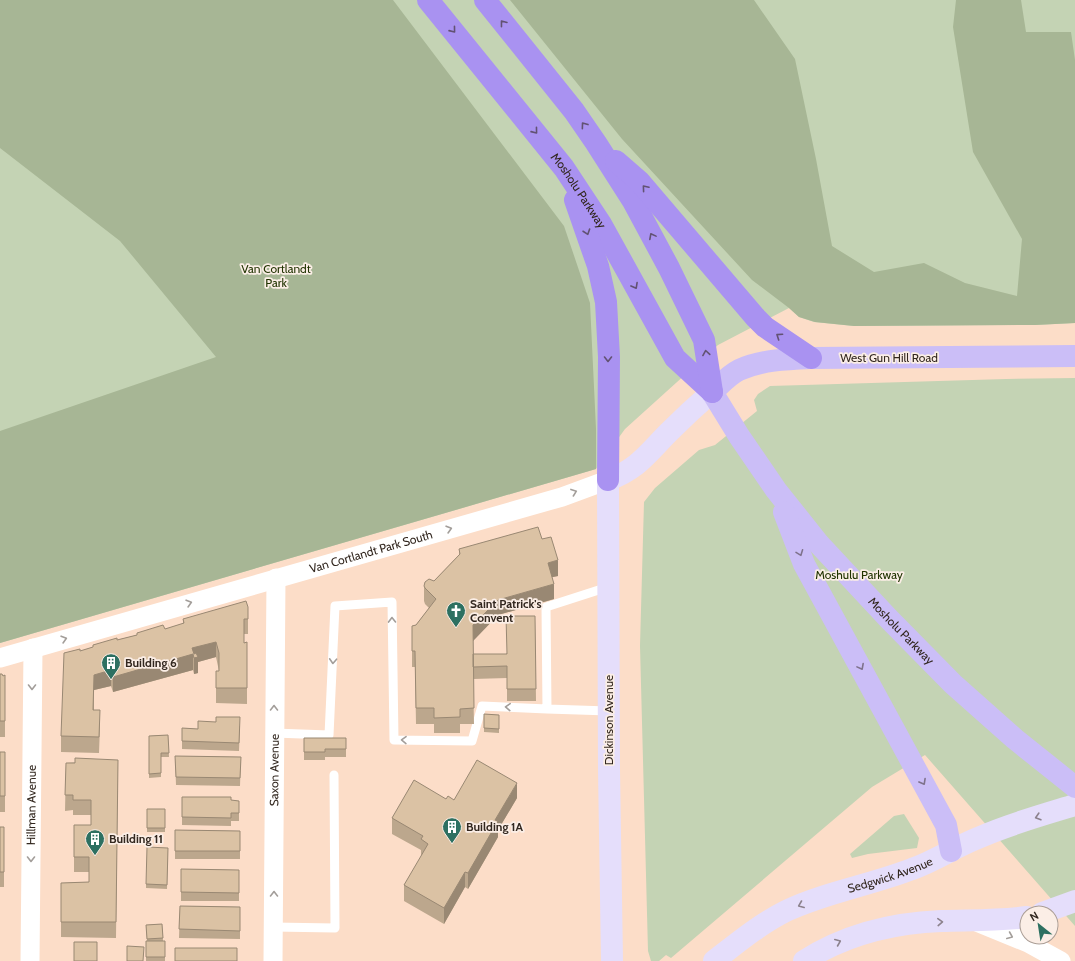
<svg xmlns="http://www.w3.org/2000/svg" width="1075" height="961" viewBox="0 0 1075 961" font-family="Cabin,sans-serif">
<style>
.green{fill:#c4d3b4}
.forest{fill:#a7b695}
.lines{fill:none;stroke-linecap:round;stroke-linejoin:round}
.lane{stroke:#fff;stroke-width:9}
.street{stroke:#fff;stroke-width:19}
.secondary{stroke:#e5defb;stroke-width:22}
.primary{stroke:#cbbef7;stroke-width:22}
.highway{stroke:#a992f1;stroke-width:22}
.wall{fill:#bca78d}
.shaded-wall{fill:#998873}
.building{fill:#dbc2a4;stroke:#998873}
.oneway{stroke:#625273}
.oneway2{stroke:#a39e9a}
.oneway3{stroke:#7e728b}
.oneway4{stroke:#8c828d}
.labels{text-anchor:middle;stroke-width:3.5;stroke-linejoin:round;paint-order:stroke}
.street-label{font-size:12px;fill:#32271f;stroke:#fbeee6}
.park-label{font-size:12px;fill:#203300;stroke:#fbeee6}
.poi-label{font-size:12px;font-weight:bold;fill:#32271f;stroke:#fbeee6;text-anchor:start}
</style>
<rect width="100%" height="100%" fill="#fcddc8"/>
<path class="green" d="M0,0H1075V323L1035,325L854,326L814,322L799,317L789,308L718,345L625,429L596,469L0,643Z
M1075,378V926L925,755L872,787L671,958L666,955L659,961H651L648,951L640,646L644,502L655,488L699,450L715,445L757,411L754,400L758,394L770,386L1006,379Z
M904,814L919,838L917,848L868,854L852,858L850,854L894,816Z"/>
<path class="forest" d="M0,0H393L564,226L590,303L596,429V469L0,643V431L216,357L120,241L0,148Z
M510,0H754L795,59L816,159L832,246L874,272L924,263L965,283L1017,296L1022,239L973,152L953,27L956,0H1021L1026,32H1071L1075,60V323L1035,325L854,326L815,322L799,317L789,308L752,280L622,139Z"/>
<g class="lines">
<path class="lane" d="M608,587L546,607L547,709L609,711
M274,733L329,735L335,606L392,602L394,740L472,741L482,706L547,709
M273,927L335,928L334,775"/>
<g class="street">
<path id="s1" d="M0,658L562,497L608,480"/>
<path d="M974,921L1028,943L1061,961"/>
<path id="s2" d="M30,961L33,648"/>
<path id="s3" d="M273,961L276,578"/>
</g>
<g class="secondary">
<path d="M1042,913L1075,901"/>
<path d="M612,961L609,770L608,480C638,469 647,454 669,432C683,418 697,405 712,392"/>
<path id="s4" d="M714,961C737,943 760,924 786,911C826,892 871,885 912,869C935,861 955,847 978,838C1009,824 1042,815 1075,805"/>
<path d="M804,961C846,934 892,923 941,921C970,920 998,921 1027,917"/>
</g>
<g class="primary">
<path id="s5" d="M1075,356L811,358C787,359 761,360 739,370C729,375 721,384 712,392L739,436L776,490L819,544L888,618L953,684L1015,739L1075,787"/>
<path d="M784,512L804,564L946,825L951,851"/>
</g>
<g class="highway">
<path id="s6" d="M428,0L564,168L601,224L675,358L712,392"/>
<path d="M485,0L574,111L596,143L633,201L669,268L704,340L712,392"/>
<path d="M616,161L639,181L756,318L765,327L811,358"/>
<path d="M575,200L598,266L606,302L609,357L608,480"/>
</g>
</g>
<path class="wall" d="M542,539L558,576L552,577L554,599L498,615L473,641V654H506L535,616L536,701H507V678L473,679V677L474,724H460V733H434V724H416L415,667H412V626L416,625L429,608L425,604L424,601V586L434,581L459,555V549Z
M248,607V634H244V643L247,642V704L216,703V671H219L216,657L198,662V673L194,674L193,670L113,692L111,686L94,690V710L100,726L99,753L61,752V736L80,651L93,648V645L117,640L137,635V633L165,629L183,624V619Z
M0,674L3,676L5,675V737H0Z
M484,714L499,715V733L484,732Z
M240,726L239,751L182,749V728L198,729Z
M168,735L169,757H161V777L149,778V736Z
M304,738H346V757H325V760H304Z
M0,752H5V812H0Z
M175,756L241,757L240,786L176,785Z
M118,760L116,938L61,937V883L89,882V872H74V825H91V815H73V810L65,811L66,763Z
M182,797L239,801V821H231V826L182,825Z
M517,798L498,830V837L468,889L465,887L444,924L404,901V885L422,856L421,855V850L392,834V818L446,799L454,800Z
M147,809H165V832H147Z
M0,827H4V887H0Z
M175,830L240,831V859H175Z
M168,848L167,889L146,888V884Z
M181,869L239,870V901H181Z
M180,906L240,907V939L179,938Z
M162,924L163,941H165V961H146V941H147L146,925Z"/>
<path class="shaded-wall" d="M558,560V576L548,578V563Z
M554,584V599L498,615L473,641V625L498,600Z
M216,642V657L198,662V673L194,674V658L193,654V670L113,692V677L192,648Z
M111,670V686L94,690L93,726L94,675Z
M517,783V798L498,830V837L468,889V873L495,820Z
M465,872V887L444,924V908Z"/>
<path class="building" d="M538,527L542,539L551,537L558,560L548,563L554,584L498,600L473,625L474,708L460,709V717L434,718V708H416L415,651H412V626L416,625L436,599L425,588L424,586L425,582L429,579L434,581L460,554L459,549Z
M246,601L248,607V619H244V643L247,642V688H216V671H219V653L216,642L192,648L194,654L196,653L198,657L194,658L193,654L113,677L111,670L94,675L93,710H100L99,737L61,736L64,653L80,649V651L93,647V645L117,638V640L137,635V633L163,625L165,629L184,623L183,619Z
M506,616H535L536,689H507V666L473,667V654H507Z
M0,674H2L3,676L5,675V721H0Z
M484,714L499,715V729L484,728Z
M216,717H240L239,743L182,741V728L198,729V721L216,722Z
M168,735L169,753H161V773L149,774V736Z
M304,738H346V749H325V752H304Z
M0,752H5V796H0Z
M175,756L241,757L240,778L176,777Z
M75,758L118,760L116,922H61V883L89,882V857H74V825H91V800H73V795H65L66,763H75Z
M477,760L517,783L495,820L498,821L468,873L465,872L444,908L404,885L428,844L421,839L423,836L392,818L414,780L446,799L448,796L454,800Z
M182,797H231V800L239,801V813H231V818L182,817Z
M147,809H165V828H147Z
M0,827H4V872H0Z
M175,830L240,831V851H175Z
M147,847L168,848L167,885L146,884Z
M181,869L239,870V893L181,892Z
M180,906L240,907V931L179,929Z
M162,924L163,938L147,939L146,925Z
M146,941H165V957H146Z
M74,942H97V961H74Z
M127,946L144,947L143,961H127Z
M175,948H237V961H175Z"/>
<defs><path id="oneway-chevron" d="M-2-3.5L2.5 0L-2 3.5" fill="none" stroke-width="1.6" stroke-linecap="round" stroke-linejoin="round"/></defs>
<g class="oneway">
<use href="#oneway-chevron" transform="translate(503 23) rotate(-128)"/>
<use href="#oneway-chevron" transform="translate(453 30) rotate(51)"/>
<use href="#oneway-chevron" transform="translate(584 125) rotate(-126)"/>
<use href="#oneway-chevron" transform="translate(535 131) rotate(51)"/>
<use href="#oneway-chevron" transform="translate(645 188) rotate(-130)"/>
<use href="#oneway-chevron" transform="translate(587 232) rotate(71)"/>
<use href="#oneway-chevron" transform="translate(652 236) rotate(-118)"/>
<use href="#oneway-chevron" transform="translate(635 286) rotate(61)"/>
<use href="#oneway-chevron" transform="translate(779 336) rotate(-146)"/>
<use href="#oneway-chevron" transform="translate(706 353) rotate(-99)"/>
<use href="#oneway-chevron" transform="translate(608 359) rotate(90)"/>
</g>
<g class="oneway2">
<use href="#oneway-chevron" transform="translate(574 492) rotate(-20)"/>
<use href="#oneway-chevron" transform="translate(449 529) rotate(-16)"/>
<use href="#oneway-chevron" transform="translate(189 603) rotate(-16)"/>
<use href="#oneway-chevron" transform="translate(392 620) rotate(-91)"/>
<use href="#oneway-chevron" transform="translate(64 639) rotate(-16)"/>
<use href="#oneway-chevron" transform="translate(333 661) rotate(93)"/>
<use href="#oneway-chevron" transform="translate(32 687) rotate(90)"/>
<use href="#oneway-chevron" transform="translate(508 707) rotate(-177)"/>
<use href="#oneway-chevron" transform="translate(274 708) rotate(-90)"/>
<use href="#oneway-chevron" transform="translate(404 740) rotate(-179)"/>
<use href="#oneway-chevron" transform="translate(31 859) rotate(90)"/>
<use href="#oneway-chevron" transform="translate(274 894) rotate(-90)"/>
<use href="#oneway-chevron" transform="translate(1010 936) rotate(23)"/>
</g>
<g class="oneway3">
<use href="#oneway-chevron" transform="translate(800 553) rotate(69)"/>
<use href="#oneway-chevron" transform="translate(861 667) rotate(62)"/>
<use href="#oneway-chevron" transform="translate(923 782) rotate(61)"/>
</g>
<g class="oneway4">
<use href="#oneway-chevron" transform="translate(1038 817) rotate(163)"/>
<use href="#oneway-chevron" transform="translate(801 905) rotate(158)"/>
<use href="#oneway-chevron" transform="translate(940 922) rotate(-3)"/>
<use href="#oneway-chevron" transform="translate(838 942) rotate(-23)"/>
</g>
<defs>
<symbol id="church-pin" viewBox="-11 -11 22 30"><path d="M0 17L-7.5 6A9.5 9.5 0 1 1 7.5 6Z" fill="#2d7061" stroke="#fbeee6"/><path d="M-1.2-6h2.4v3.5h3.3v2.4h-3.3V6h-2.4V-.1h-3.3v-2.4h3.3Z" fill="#fff"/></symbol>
<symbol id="building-pin" viewBox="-11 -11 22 30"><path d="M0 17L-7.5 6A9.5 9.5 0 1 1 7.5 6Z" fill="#2d7061" stroke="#fbeee6"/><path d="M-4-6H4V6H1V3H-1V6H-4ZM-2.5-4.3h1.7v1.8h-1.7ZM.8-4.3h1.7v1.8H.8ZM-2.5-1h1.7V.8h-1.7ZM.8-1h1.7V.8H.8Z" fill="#fff"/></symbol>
</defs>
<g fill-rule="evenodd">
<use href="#church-pin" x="445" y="600" width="22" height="30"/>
<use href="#building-pin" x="100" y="652" width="22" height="30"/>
<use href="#building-pin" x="441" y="816" width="22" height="30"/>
<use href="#building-pin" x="84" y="828" width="22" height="30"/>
</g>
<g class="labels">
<g class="street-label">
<text dy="4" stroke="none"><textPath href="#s6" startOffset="243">Mosholu Parkway</textPath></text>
<text x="889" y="362">West Gun Hill Road</text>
<text dy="4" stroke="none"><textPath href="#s1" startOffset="386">Van Cortlandt Park South</textPath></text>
<text dy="4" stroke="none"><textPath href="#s5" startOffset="678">Mosholu Parkway</textPath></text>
<text transform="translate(609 720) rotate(-90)" y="4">Dickinson Avenue</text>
<text dy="4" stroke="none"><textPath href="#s3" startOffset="191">Saxon Avenue</textPath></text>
<text dy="4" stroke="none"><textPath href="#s2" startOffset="156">Hillman Avenue</textPath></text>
<text dy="4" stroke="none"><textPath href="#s4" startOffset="198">Sedgwick Avenue</textPath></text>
</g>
<g class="park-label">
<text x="276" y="273">Van Cortlandt<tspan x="276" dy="14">Park</tspan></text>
<text x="859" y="579">Moshulu Parkway</text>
</g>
<g class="poi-label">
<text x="470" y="608">Saint Patrick's<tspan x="470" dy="14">Convent</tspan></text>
<text x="125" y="667">Building 6</text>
<text x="466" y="831">Building 1A</text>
<text x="109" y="843">Building 11</text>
</g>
</g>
<g transform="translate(1039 925) rotate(330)"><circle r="19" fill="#fbeee6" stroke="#ab9e96"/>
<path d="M0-3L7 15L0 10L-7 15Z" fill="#2d7061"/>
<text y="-6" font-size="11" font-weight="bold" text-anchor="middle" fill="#32271f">N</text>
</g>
</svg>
